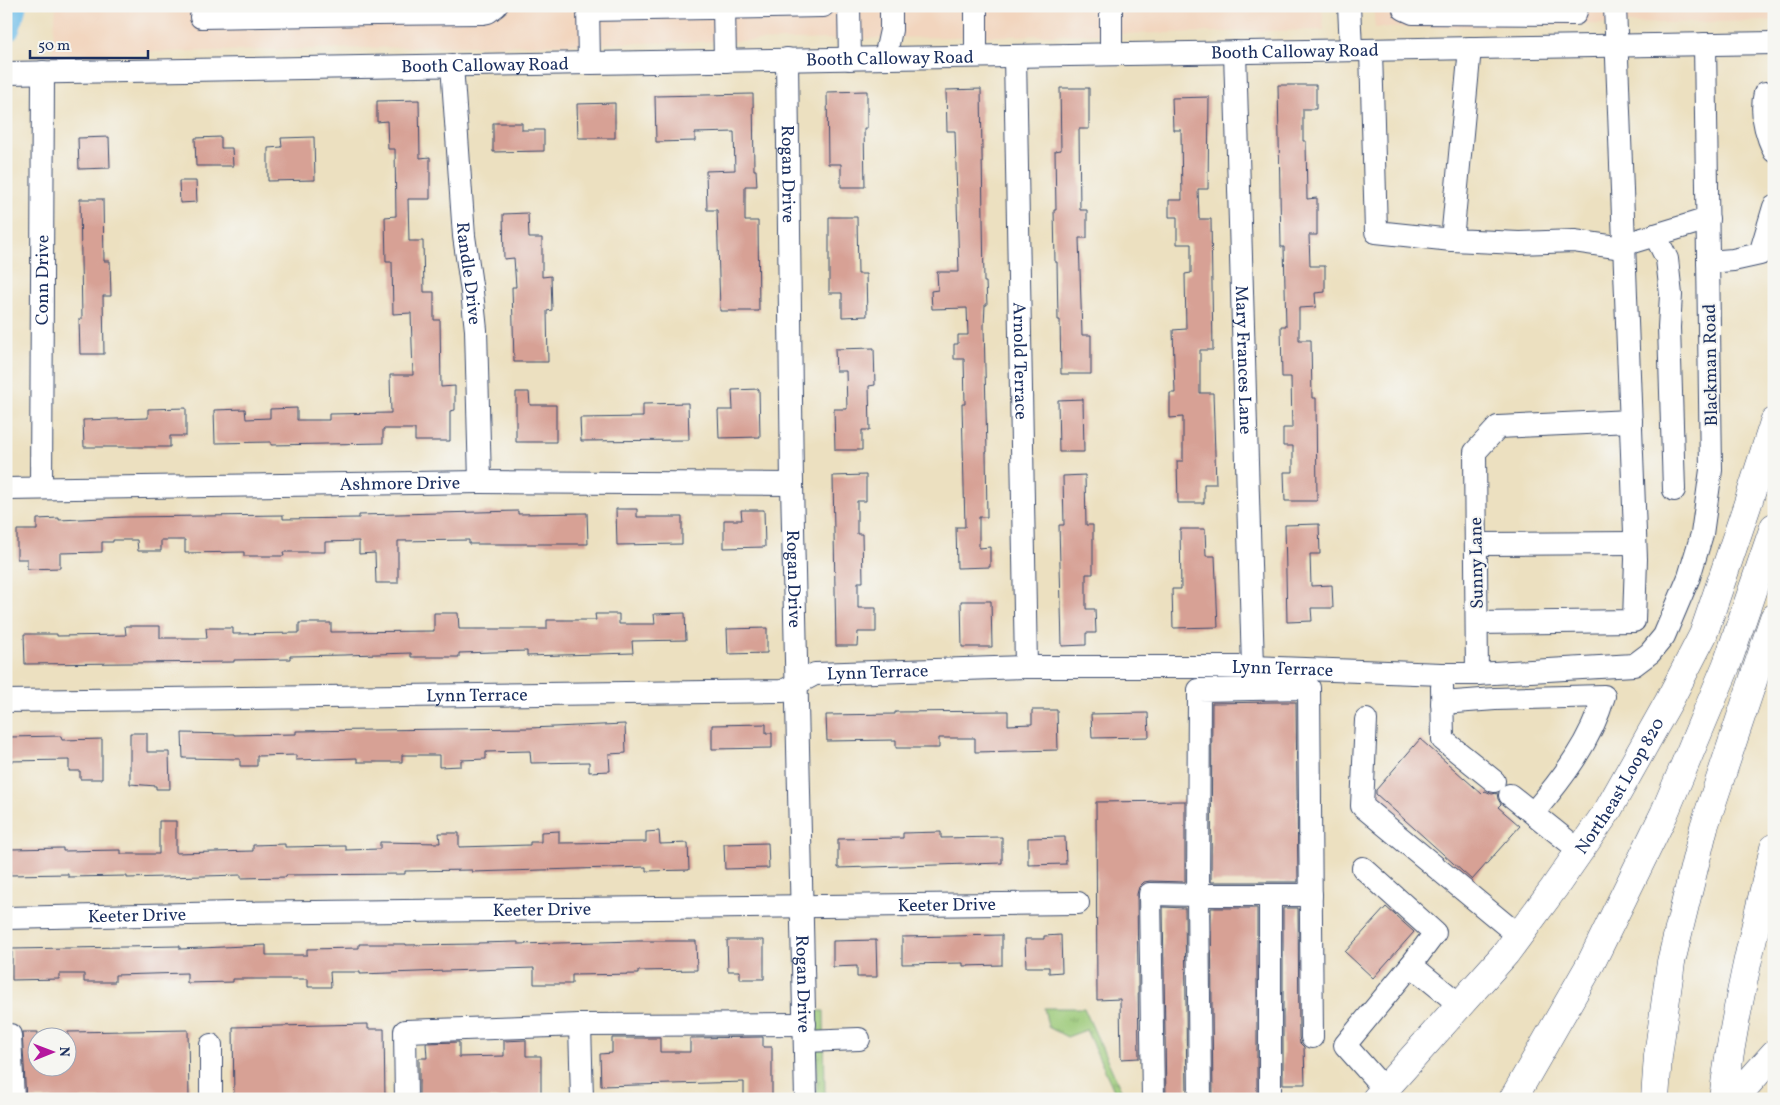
<svg xmlns="http://www.w3.org/2000/svg" width="1780" height="1105" viewBox="0 0 1780 1105" font-family="Vollkorn,serif">
<style>
.built{fill:#f2d5be}
.grass{fill:url(#grass-tufts);stroke:#5b7c6b}
.lines{fill:none;stroke-linecap:round;stroke-linejoin:round}
.river{stroke:#6ebde9;stroke-width:29}
.building{fill:#d7a195}
.minor-casing{stroke:#3a4a6d;stroke-width:24}
.major-casing{stroke:#3a4a6d;stroke-width:29}
.highway-casing{stroke:#3a4a6d;stroke-width:29}
.minor{stroke:#fff;stroke-width:22}
.major{stroke:#fff;stroke-width:28}
.highway{stroke:#fff;stroke-width:28}
.labels{text-anchor:middle;stroke-width:4;stroke-linejoin:round;paint-order:stroke}
.street-label{font-size:18px;fill:#1b2f5e;stroke:#f6f6f2}
</style>
<defs>
<pattern id="grass-tufts" width="24" height="20" patternUnits="userSpaceOnUse" patternTransform="scale(1.25)"><rect width="24" height="20" fill="#9bc978"/><path d="M3 7l-1-3M5 7V3M7 7l1-3M15 17l-1-3M17 17v-4M19 17l1-3" fill="none" stroke="#7ea466"/></pattern>
</defs>
<rect width="100%" height="100%" fill="#f6f6f2"/>
<filter id="ink" filterUnits="userSpaceOnUse"><feTurbulence type="fractalNoise" baseFrequency=".02" numOctaves="2"/><feDisplacementMap in="SourceGraphic" scale="10" xChannelSelector="R" yChannelSelector="G"/><feConvolveMatrix kernelMatrix="1 2 1 2 8 2 1 2 1" color-interpolation-filters="sRGB"/></filter>
<filter id="wash" filterUnits="userSpaceOnUse"><feTurbulence type="fractalNoise" baseFrequency=".0096" numOctaves="4" result="noise"/><feDisplacementMap in="SourceGraphic" scale="20" xChannelSelector="R" yChannelSelector="G"/><feGaussianBlur stdDeviation="1.12" result="paint"/><feColorMatrix in="noise" values="0 0 0 0 0 0 0 0 0 0 0 0 0 0 0 0 0 1.4 0 .05"/><feComposite in="paint" operator="in"/></filter>
<g filter="url(#wash)">
<rect width="100%" height="100%" fill="#ece0c0"/>
<path class="built" d="M56,6H1322L1324,30L52,54Z
M1373,6H1774V21L1375,28Z"/>
<path class="grass" d="M1044,1008H1084L1125,1099H1118L1086,1030L1067,1037L1048,1027Z
M815,1011H824L825,1099H817Z"/>
<g class="lines">
<path class="river" d="M6,27L12,6"/>
</g>
<g id="blocks">
<path class="building" d="M1278,85H1316V109H1303V141H1306L1307,199L1317,198V235H1309L1310,266H1325V292L1315,293L1316,307L1299,308V340H1311L1312,398H1316L1317,501H1285L1284,472H1293V446H1283V428H1292L1291,377H1282L1281,326H1286L1284,247H1281Z
M1060,88H1089V129H1079L1080,210H1087V238H1079L1082,335H1091V374H1061L1060,320H1058L1057,262H1055L1054,210H1056L1055,151L1061,150Z
M981,89L984,282H986L987,305H985L984,326L987,452H986L987,517H979V548L990,547V567L957,568L956,527H965L962,404H965L964,359H954V344H958V335H968L967,308L932,309L931,291L938,290L937,272H959L955,131H947L946,90Z
M867,91V128H864L865,187H841V164H828L827,92Z
M753,94L754,170H756L757,186H745V221H758L759,311H720L717,210H707L706,171L735,170L734,132L695,133V141L656,142L655,96Z
M1209,97L1208,189H1198L1199,219H1211L1213,350H1200V393H1213L1216,484H1204V503H1178L1177,461H1183V417L1170,418V393H1175L1173,330L1186,329L1185,274L1191,273V244H1177V217H1169V200H1182L1181,130H1173L1172,98Z
M419,100L420,158L430,157V199H408L409,241H423L424,292H434V320H440L441,387L455,386V410L450,411V441H415V429H383V443L271,445V442L215,443L214,410L245,409L246,419L270,418V409L297,408V420H329V414L391,413L390,375H413L411,313L393,314L392,262H386L385,217L396,216L395,149H388L387,121L377,122V101Z
M615,103V138H578L577,104Z
M493,123H522V130H544V151L493,152Z
M109,137L110,168L79,169L78,138Z
M221,137V148H232L233,166H196L195,138Z
M314,137L315,180L268,181V148L282,147L281,138Z
M179,181H196L197,202L180,203Z
M80,199H103L104,261H110L111,296H103L104,354H80L79,319H82Z
M528,213L529,238H542V277L551,276L552,310L547,311L548,362H514L512,287H516L514,258L504,259L503,214Z
M829,217H857L858,274H866L867,316L842,317V293H829Z
M874,348L875,385L869,386L870,430H862V450H835L834,409H847L846,371H836L835,349Z
M759,389L760,437L719,438L718,410H733L732,390Z
M516,392H529L530,405H556V442H516Z
M1083,399L1084,452H1059L1058,400Z
M688,403L689,440L581,441L580,418L643,417V404Z
M186,408V436H170V447H84L83,420L148,418V409Z
M866,475V501H857V534H862L863,582H858V608H876V632H858L857,646H836L833,476Z
M1085,475L1086,525H1093V574H1086V609H1095L1096,633H1086V645L1062,646L1059,525H1064L1063,476Z
M616,509H637V517H682V544L617,545Z
M741,510H764L765,547L724,548V520H742Z
M518,511V514L587,513L588,544H469V540L398,541V583H376L375,553L359,554V541L325,542V552H283L284,556H244V552L185,553V540H161V551H138L137,540H113V542H102V552L60,553V568L27,569V559H17V530H37V519L59,518V520L125,517L283,515V519L359,518V515Z
M1319,524L1320,554H1310L1311,586L1332,585L1333,608H1311L1312,621L1287,622L1285,525Z
M1180,529H1205L1206,556H1215L1218,627L1173,628L1172,589H1181Z
M961,601H991L992,647H962Z
M434,613H458L459,629H547V620H596L595,614H619V624H655L654,614L685,613L686,640L632,641L633,653L527,656V651L459,653V657H411V653L344,655L290,656V659L234,660V662L25,664L24,634H57V636L126,635L125,626H160V638H207L206,628H233V634L299,633V623H331V632L434,631Z
M767,628V653L728,654L727,629Z
M1273,702H1296L1298,882H1211L1212,703Z
M1032,710H1057L1058,750L975,752V738H939V748H896V740L827,741L826,715L895,714V712L1008,711V725L1032,724Z
M1148,713L1149,737L1092,738L1091,714Z
M625,724L626,753L609,754L610,771L589,772V762L531,763L530,751L486,752V759L461,760V766L439,767V755H402V762H357V758L296,760V755L257,756V766H240V759L183,758L182,733L234,734V735L296,734V731L530,728Z
M766,724V733H772V748L712,749V725Z
M130,733H147V752H169L170,789H156V786L130,784Z
M61,736L62,740L102,739V779H80V771H69V760L9,761V737Z
M1420,739L1482,794L1485,791L1492,794L1497,793L1498,799L1501,804L1498,807L1520,826L1472,880L1376,794V790Z
M1185,801V882L1150,881L1144,882L1139,887L1137,894L1139,1058L1121,1059L1120,999L1097,1000L1096,802Z
M159,821H176V853L253,851V845L285,844V847L346,846V850L380,849V842L440,843L439,833H459V847L530,845V842H541V832L559,831V843L646,842V832L659,831L660,844L688,843L689,870L646,871V867L472,872V870L405,871V874L286,875V877L241,878V875L127,878V876L68,877V874L10,875V849L63,848V851L121,850V854H159Z
M941,832V838L1002,837V863L838,868V839L903,838V833Z
M1065,837L1066,864L1028,865V838Z
M768,843L769,868L725,869L724,844Z
M1163,907L1185,908L1187,1099H1166Z
M1386,907L1414,932L1373,978L1345,952Z
M1211,908H1257V1099H1213Z
M1283,908H1298L1299,1037L1300,1043L1304,1047L1305,1084H1283Z
M1002,935V965L963,966V963L902,964V937Z
M1061,935L1062,972L1049,973V967H1026L1025,939H1044V936Z
M727,940H764V979H740V971H728Z
M876,940L877,977H857V966L833,967V941Z
M638,941H696L697,970L638,971V974L572,975V984H534V968L360,974V972H330L331,987H308V979H233V982L187,983V973L115,975V982H84V974H59V979L12,980V949L180,946V949L266,945V955H307V949L359,948V944H406V945L478,944V943L518,942V944Z
M368,1024V1029H384L385,1099H234L233,1027Z
M188,1030L189,1099H26L22,1032H38V1069H68V1032Z
M763,1037V1047H772V1099H744V1082L601,1086L600,1054L612,1053V1038H660V1052H690V1038Z
M526,1040V1056H541V1099H419V1058H427L426,1043L459,1042V1057L504,1056V1041Z"/>
</g>
</g>
<g filter="url(#ink)">
<use href="#blocks" fill-opacity="0" stroke="#3a4a6d" stroke-width="1"/>
<g class="lines">
<defs>
<g id="minor">
<path d="M588,6L589,63"/>
<path d="M724,6L725,61"/>
<path d="M849,6L850,59"/>
<path d="M976,6V56"/>
<path d="M1349,6L1351,49"/>
<path d="M1404,6V9L1413,13L1575,14L1578,6"/>
<path d="M588,10L823,6"/>
<path d="M375,14L483,13L488,12L496,6"/>
<path d="M201,17L375,14V6"/>
<path d="M1470,48L1452,240L1519,243L1574,241L1616,247L1708,219"/>
<path d="M1371,50L1376,232L1452,240"/>
<path id="s1" d="M1235,52L1253,667"/>
<path d="M1111,54V6"/>
<path id="s2" d="M1015,56L1026,667"/>
<path d="M885,58L891,30V6"/>
<path id="s3" d="M787,59L792,484L806,1099"/>
<path id="s4" d="M452,65L464,236L472,292L476,330L480,482"/>
<path id="s5" d="M6,73L1774,43"/>
<path d="M1774,93H1765C1760,113 1765,132 1774,151"/>
<path d="M1655,235L1667,259L1671,295L1669,327L1674,490"/>
<path d="M1708,262L1733,260L1760,254L1774,207"/>
<path id="s6" d="M41,488L43,72"/>
<path id="s7" d="M6,489L480,482L792,484"/>
<path d="M1476,544L1635,543"/>
<path d="M1477,623L1634,621L1636,559L1615,6"/>
<path d="M1477,674L1475,452L1498,427L1631,421"/>
<path d="M1442,687L1443,740L1494,781"/>
<path id="s8" d="M6,701L783,691L815,674L1026,667H1253L1442,674H1477L1634,665L1650,653L1664,636L1689,577L1702,534L1711,470L1705,44"/>
<path d="M1442,703L1495,699L1604,696C1591,741 1563,778 1533,813"/>
<path d="M1366,720L1362,806L1519,936"/>
<path d="M1510,795L1580,851"/>
<path d="M1363,868L1435,933L1411,965"/>
<path d="M1270,895V1099"/>
<path id="s9" d="M6,918L234,913L1078,903"/>
<path d="M580,1025L805,1024"/>
<path d="M6,1035H10L13,1099"/>
<path d="M805,1041L859,1039"/>
<path d="M211,1045V1099"/>
<path d="M1385,1090L1345,1045L1411,965L1460,1005"/>
<path d="M406,1099L405,1031L580,1025L582,1099"/>
<path d="M1153,1099L1150,894L1198,895L1199,690L1309,688L1312,1037"/>
<path d="M1200,1099L1198,895H1311"/>
</g>
<g id="major">
<path id="s10" d="M1376,1099L1506,953L1554,888L1608,810L1669,701L1703,635L1747,506L1774,422"/>
</g>
<path id="highway" d="M1513,1099L1591,963L1664,814L1727,664L1774,527
M1655,1099L1658,1056L1671,962L1704,827L1774,618
M1723,1099C1734,1014 1754,931 1774,848
M1734,1099L1774,1054"/>
</defs>
<use href="#minor" class="minor-casing"/>
<use href="#major" class="major-casing"/>
<use href="#highway" class="highway-casing"/>
<use href="#minor" class="minor"/>
<use href="#major" class="major"/>
<use href="#highway" class="highway"/>
</g>
</g>
<g class="labels">
<g class="street-label">
<text dy="6" stroke="none"><textPath href="#s5" startOffset="1289">Booth Calloway Road</textPath></text>
<text dy="6" stroke="none"><textPath href="#s5" startOffset="884">Booth Calloway Road</textPath></text>
<text dy="6" stroke="none"><textPath href="#s5" startOffset="479">Booth Calloway Road</textPath></text>
<text dy="6" stroke="none"><textPath href="#s3" startOffset="115">Rogan Drive</textPath></text>
<text dy="6" stroke="none"><textPath href="#s4" startOffset="209">Randle Drive</textPath></text>
<text dy="6" stroke="none"><textPath href="#s6" startOffset="208">Conn Drive</textPath></text>
<text dy="6" stroke="none"><textPath href="#s1" startOffset="308">Mary Frances Lane</textPath></text>
<text dy="6" stroke="none"><textPath href="#s2" startOffset="305">Arnold Terrace</textPath></text>
<text transform="translate(1710 365) rotate(-91)" y="6">Blackman Road</text>
<text dy="6" stroke="none"><textPath href="#s7" startOffset="394">Ashmore Drive</textPath></text>
<text transform="translate(1476 563) rotate(-91)" y="6">Sunny Lane</text>
<text dy="6" stroke="none"><textPath href="#s3" startOffset="520">Rogan Drive</textPath></text>
<text dy="6" stroke="none"><textPath href="#s8" startOffset="1281">Lynn Terrace</textPath></text>
<text dy="6" stroke="none"><textPath href="#s8" startOffset="876">Lynn Terrace</textPath></text>
<text dy="6" stroke="none"><textPath href="#s8" startOffset="471">Lynn Terrace</textPath></text>
<text dy="6" stroke="none"><textPath href="#s10" startOffset="398">Northeast Loop 820</textPath></text>
<text dy="6" stroke="none"><textPath href="#s9" startOffset="941">Keeter Drive</textPath></text>
<text dy="6" stroke="none"><textPath href="#s9" startOffset="536">Keeter Drive</textPath></text>
<text dy="6" stroke="none"><textPath href="#s9" startOffset="131">Keeter Drive</textPath></text>
<text dy="6" stroke="none"><textPath href="#s3" startOffset="925">Rogan Drive</textPath></text>
</g>
</g>
<rect width="1780" height="1105" fill="none" stroke="#f6f6f2" stroke-width="25"/>
<g transform="translate(52 1052) rotate(89)"><circle r="24" fill="#f6f6f2" stroke="#9ea6b7"/>
<path d="M0-4L9 19L0 12L-9 19Z" fill="#b5179e"/>
<text y="-8" font-size="14" font-weight="bold" text-anchor="middle" fill="#1b2f5e">N</text>
</g>
<path d="M30 50v8h118v-8" fill="none" stroke="#1b2f5e" stroke-width="2.5"/>
<text x="38" y="50" font-size="15" fill="#1b2f5e" stroke="#f6f6f2" stroke-width="4" paint-order="stroke">50 m</text>
</svg>
